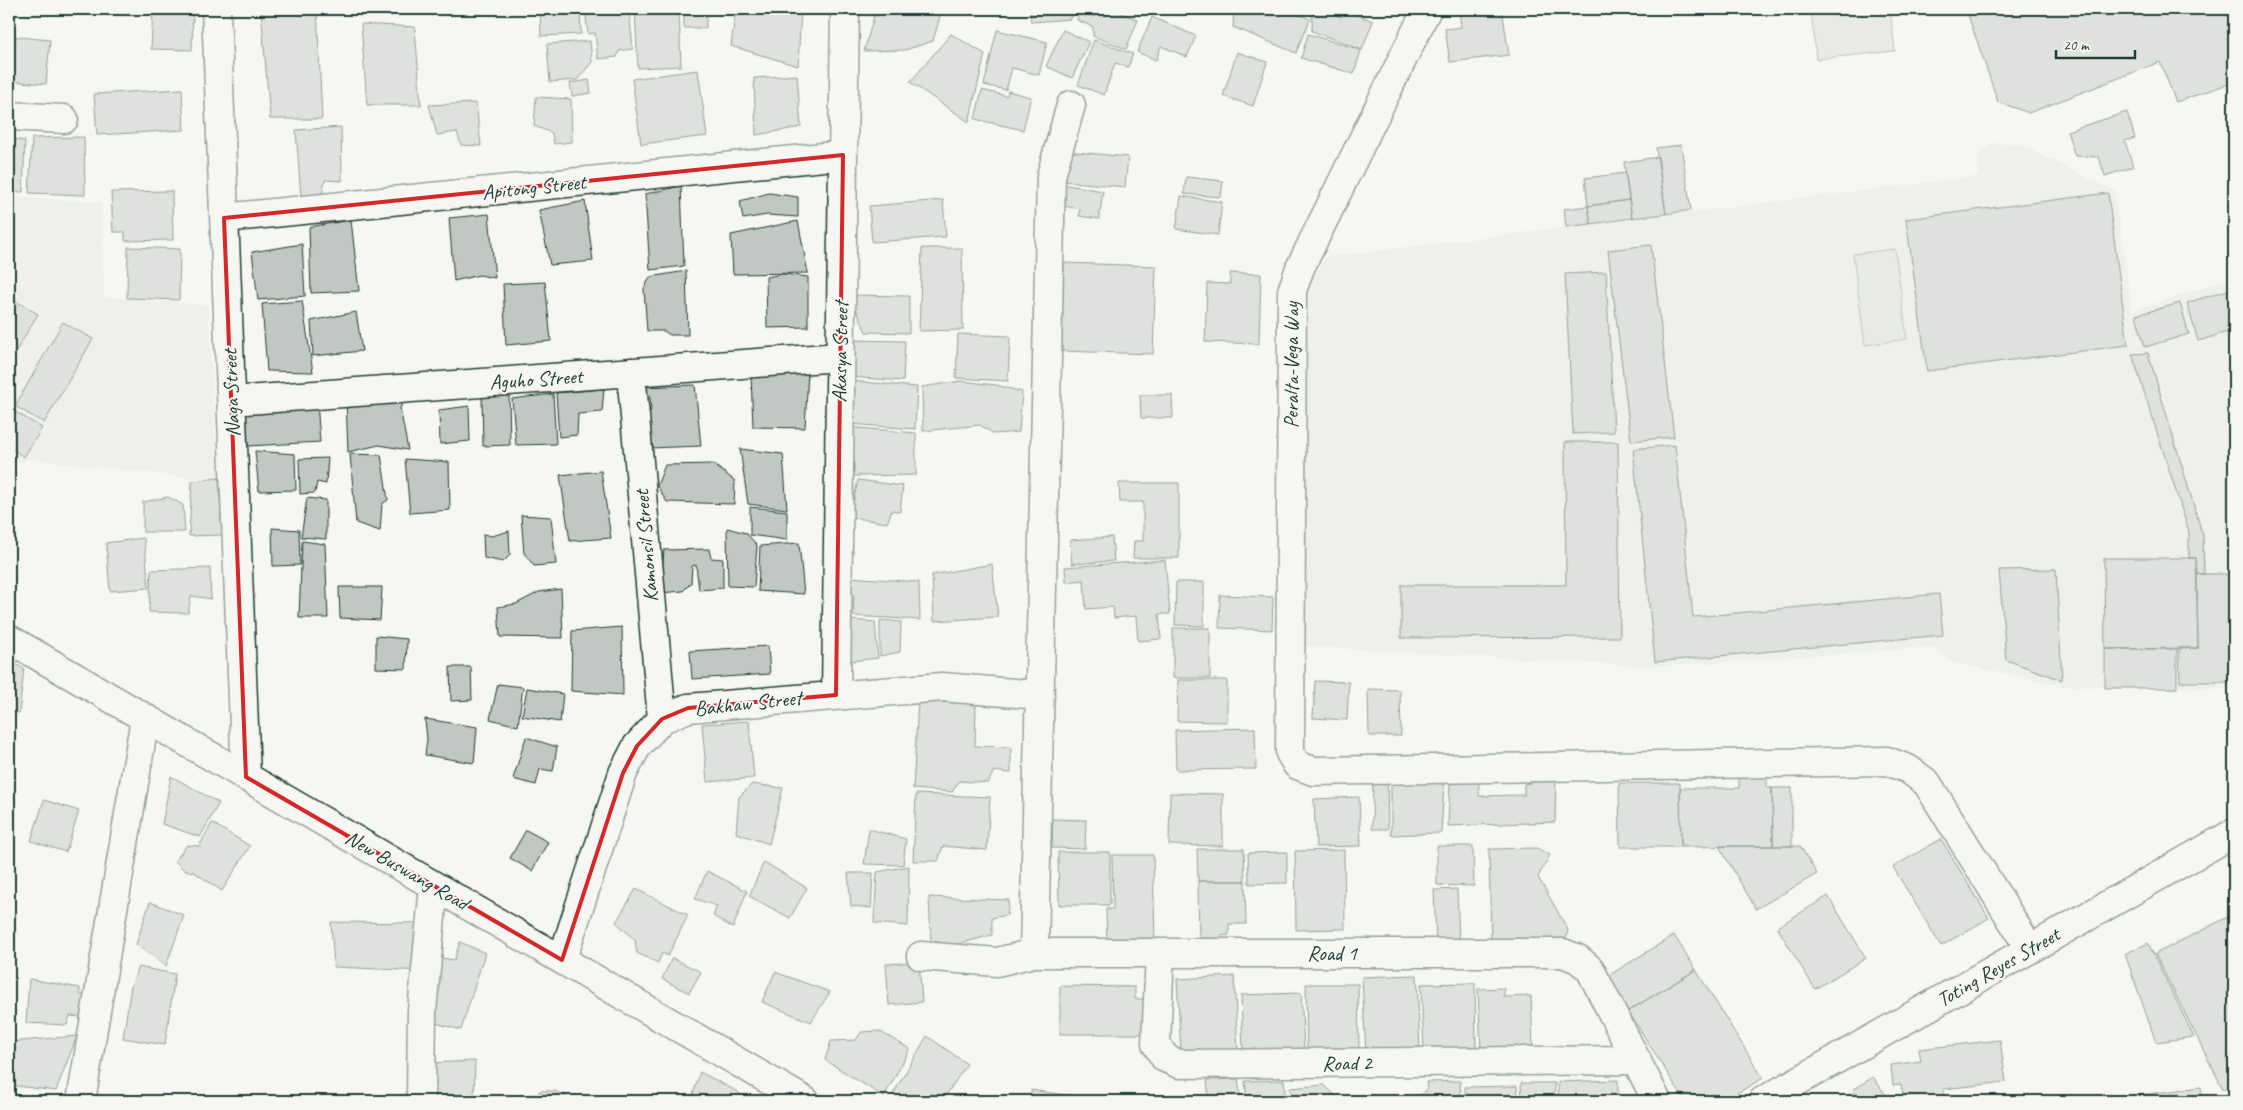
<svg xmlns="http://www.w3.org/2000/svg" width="2243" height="1110" viewBox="0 0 2243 1110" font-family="Caveat,sans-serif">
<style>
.built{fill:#e6e8e4}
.green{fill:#d6dbd6;stroke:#7a8c85}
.building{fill:#c1c8c3;stroke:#1f3d34}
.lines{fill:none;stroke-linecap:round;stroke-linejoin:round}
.minor-casing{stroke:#1f3d34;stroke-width:31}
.minor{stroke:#f6f6f2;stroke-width:28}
.marked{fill:none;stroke:#d62828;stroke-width:4;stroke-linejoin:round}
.labels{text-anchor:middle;stroke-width:4;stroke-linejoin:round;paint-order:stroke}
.street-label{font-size:21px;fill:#1f3d34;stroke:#f6f6f2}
</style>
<rect width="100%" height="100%" fill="#f6f6f2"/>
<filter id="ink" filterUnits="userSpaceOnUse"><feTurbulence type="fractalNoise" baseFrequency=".02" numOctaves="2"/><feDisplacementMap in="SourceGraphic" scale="10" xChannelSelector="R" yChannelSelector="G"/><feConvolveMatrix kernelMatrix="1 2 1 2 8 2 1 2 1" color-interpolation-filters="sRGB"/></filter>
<g filter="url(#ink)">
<path class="built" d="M1992,143L2019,144L2115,191L2132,311L2234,277V689L2063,686L1951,662L1934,647L1652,667L1306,646L1305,292L1326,257L1980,176L1977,157Z
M9,197L102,202L104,297L208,305L218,481L32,459L9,463Z"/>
<path class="green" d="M1811,9H1890L1895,51L1816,59Z
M1895,249L1907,339L1865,345L1853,254Z"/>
<path class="building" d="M153,9H193L192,50L151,49Z
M261,9H317L322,119H270Z
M540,9H580L581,34L541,36Z
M585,9H629L633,49L619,51L617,57L598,59L595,33L588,34Z
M635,9H679L681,66L638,68Z
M684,9H706V28H684Z
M736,9H801L798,66L731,46Z
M876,9H942L933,41L905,50L864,51Z
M1030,9H1074L1070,19L1031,22Z
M1099,9H1112L1138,20L1126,49L1093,36V27L1077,20L1080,11L1095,17Z
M1234,9L1250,12L1251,9H1285L1310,19L1296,53L1233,27Z
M1312,9H1319L1342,17L1345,10L1373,21L1362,50L1312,31Z
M1471,9H1502L1509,55L1450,62L1445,29L1461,27L1459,10Z
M1966,9H2234V82L2176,102L2160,62L2029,113L1998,102Z
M1152,17L1196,36L1187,57L1161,46L1156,60L1137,52Z
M361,24L415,27L421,105H367Z
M997,30L1047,42L1039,75L1012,68L1006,90L984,85Z
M1063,30L1089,42L1072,78L1046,66Z
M951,34L985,54L969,122L910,82Z
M1308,34L1361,50L1354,74L1301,58Z
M9,36L50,40L46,84L9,81Z
M1094,40L1133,54L1128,67L1115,63L1104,95L1078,85Z
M590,41L592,62L577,80L550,82L547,44Z
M1237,52L1267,62L1253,106L1223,96Z
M698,70L707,136L641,144L632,79Z
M797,75L801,127L756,135L754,78Z
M589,80L591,93L572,96L570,83Z
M182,89L184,130L97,135L94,94Z
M982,90L1007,96L1008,91L1031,97L1023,130L975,119Z
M536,97L571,99L572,142L554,144L552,133L534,126Z
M476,103L481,146L461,145L457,132L437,135L429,105Z
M2127,112L2135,138L2125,141L2133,167L2105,176L2099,157L2075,156L2067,131Z
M341,127L342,181L325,180L322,196L301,197L296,130Z
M84,137L85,195L29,193L32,138Z
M9,138L25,141L23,192H9Z
M1681,145L1691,210L1666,214L1656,148Z
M1066,151L1128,157L1125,187L1063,181Z
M1658,157L1666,214L1632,218L1624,162Z
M1625,173L1629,200L1588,206L1585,178Z
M1186,177L1223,181L1221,197L1184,194Z
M1061,184L1103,191L1099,219L1079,216L1080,209L1058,205Z
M681,186L684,266L650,270L645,194Z
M172,191L173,240L125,241V232H113L111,192Z
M769,193L798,197V217L767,215L743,219L740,201Z
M2108,193L2128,345L1927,371L1906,219Z
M1181,196L1222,202L1218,235L1176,229Z
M943,200L946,237L872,242L869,206Z
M1629,200L1632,218L1591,224L1588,206Z
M585,201L593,261L550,265L539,210Z
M1588,206L1591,224L1566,227L1564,209Z
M489,214L495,278L479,275L454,281L449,218Z
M351,220L359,291L311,293L309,227Z
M798,221L808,273L733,274L731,235Z
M302,244L305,296L258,300L252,252Z
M1651,245L1674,437L1631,441L1608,250Z
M128,247L180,249L179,300L127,298Z
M922,248H962L963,330L919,331Z
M1064,263L1156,266L1153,354L1061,351Z
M686,271L688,335H670L664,331H647L644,289L650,277Z
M1606,272L1614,432L1573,434L1565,274Z
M1230,273L1261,274L1259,344L1205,342L1207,283L1230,284Z
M783,274L808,277V327L767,328L766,277Z
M545,282L551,341L506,345L503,284Z
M2234,288V330L2198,341L2187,303Z
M850,295L909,296V333L866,332Z
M9,297L38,314L9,363Z
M302,301L313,372L267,371L262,304Z
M2180,303L2189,334L2145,347L2136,315Z
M356,312L362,351L313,356L311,321Z
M63,322L93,339L44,423L15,406Z
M958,334L1010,336L1008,381L956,378Z
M850,340L905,341L903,381L850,377Z
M2148,353L2203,536L2204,574H2197L2196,558H2189V532L2132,354Z
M808,372L805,428L753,427L751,376Z
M851,381L917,387L915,429L850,424Z
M961,381L996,385L1022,392L1019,432L994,434L980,425L923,431L922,387Z
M695,385L701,446L649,448L643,423L651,410L650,397L644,387Z
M604,389L602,412L578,414L577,435L559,437L556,393Z
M410,392L400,408L408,450L379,445L348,452L346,398Z
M553,394L556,444L516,445L512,399Z
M509,395L510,445L483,446L482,396Z
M1140,395H1172L1173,418H1141Z
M317,402L320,442L248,446L245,406Z
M469,406L470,441L440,444L439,410Z
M9,408L42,428L24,457L9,447Z
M849,427L916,433V475L850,476Z
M1565,442H1618L1620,637L1401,638V585H1566Z
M1675,445L1693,617L1939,594L1943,635L1655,662L1633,449Z
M740,449L783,454L787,509L748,504Z
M255,451L295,454L296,490L259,491Z
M350,454L381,455L388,500L382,504L380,531L356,523Z
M328,458L326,484L317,482L315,493L300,494L299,459Z
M405,459L449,462L450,510L410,513Z
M713,464L735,481L734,504L667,502L657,486L665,465Z
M601,471L611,538L570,541L560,475Z
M219,478L222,535L189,536L192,481Z
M858,480L903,486L900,512L892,510L887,523L850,517Z
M1119,483H1179V558H1133L1134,541H1143V502H1120Z
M168,497L183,505L185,532H143V502Z
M307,498L326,500V539L301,537Z
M750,507L787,511V540L750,535Z
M521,515L551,517L556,564L534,566L524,553Z
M272,528L299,530L300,565L273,566Z
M727,528L746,533L757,545L754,587L728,586Z
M509,531L510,555L503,562L484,558L483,534L492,536Z
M1112,537L1114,561L1072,564L1070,540Z
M144,538L149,588L110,591L106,543Z
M302,541L325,544L328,618H299Z
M799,543L804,594L758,591L760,546Z
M709,549L711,558L723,559V588L699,590L696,565L692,566L691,583L683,591L660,593L664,550Z
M2104,558H2196L2198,648L2105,649Z
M1165,560L1170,614H1159L1161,639L1138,641L1136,616L1114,618L1113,607L1086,609L1084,580L1066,582L1065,567Z
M992,564L998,617L934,621L932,575Z
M210,568L211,599L191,596L188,613L149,612L151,570Z
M2056,569L2062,680L2006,660L1999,570Z
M2197,574H2234V682H2180L2179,648H2198Z
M849,577L919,582L920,620L853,616L854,596L849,594Z
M1176,582H1204V626L1175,625Z
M339,587H382L380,620L340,618Z
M561,589L563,638L500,637L498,607L516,604L539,592Z
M1220,595L1273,597L1272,630L1219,628Z
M849,620L875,622L878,658L851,661Z
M880,620L901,622L900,652L880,656Z
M622,627L623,695L571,691L572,631Z
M1173,628H1210V678H1173Z
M376,636L407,639L406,669L376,668Z
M768,646L770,674L692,679L690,651Z
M2105,649H2177V688H2105Z
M11,661L24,669L19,713L9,712V664Z
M450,667H471L472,700L451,701Z
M1178,680H1227V722L1177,721Z
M1315,681L1349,682L1347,720L1313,718Z
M498,684L523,687L518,726L490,719Z
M527,688L563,694L560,722L522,716Z
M1368,689L1400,690L1401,736H1369Z
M918,702L976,703L975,746L1011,747V773L994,771L988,783L959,781L952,792L913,789Z
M425,719L477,727L474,763L425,755L427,739Z
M749,721L754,778L707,782L702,724Z
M1255,728L1256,769L1176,770L1175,730Z
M526,737L557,747L553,771L540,769L536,785L513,779Z
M1373,775L1387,777L1388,829H1372Z
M171,776L219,803L200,837L162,824Z
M1739,776H1767V788H1772L1773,846L1681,847L1680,788H1739Z
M1556,778L1555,822L1448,826L1450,782H1479V796L1524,795V784Z
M1391,779L1444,784L1441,833L1391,835Z
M1619,783H1680L1681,847H1620Z
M752,784L783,788L769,844L736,833L739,797Z
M1772,788H1792V846H1773Z
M1170,793L1223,794V846L1169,845Z
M916,794L990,797L987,850L943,846L938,861H913Z
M1359,797L1361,846L1316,847L1314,799Z
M44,800L79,811L66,852L31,841Z
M1053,819L1086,820L1085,849L1052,848Z
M212,823L250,846L222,891L194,872L184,870L175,861L187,845L199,846Z
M869,829L906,839L903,865L864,864Z
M526,830L548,842L532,871L510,858Z
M1941,839L1989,918L1941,946L1893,867Z
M1437,846H1473L1474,886L1437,885Z
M1719,846H1800L1817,874L1756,909Z
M1537,848L1550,855L1538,877L1568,930L1565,943L1491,944L1489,849Z
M1197,849H1244L1245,881H1198Z
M1344,850L1345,929L1296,930L1295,851Z
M1058,852H1110V905H1059Z
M1287,852V883L1249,884L1248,853Z
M1112,855H1153L1155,945H1107L1106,909H1113Z
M764,862L807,888L790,918L749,896Z
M909,866L908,926L874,923L877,872Z
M707,871L747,891L733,928L713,916L717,906L695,899Z
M848,873H873L871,908L851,906Z
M1198,881H1245L1246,924H1229V935L1221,936V946H1199Z
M636,889L688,915L668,956L662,953L658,963L637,953L635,940L616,922Z
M1457,889L1459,942H1436L1434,890Z
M1828,896L1866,958L1815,989L1777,927Z
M929,897L1009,900L1007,915L992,918V935L955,945L931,941Z
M150,902L184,915L166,966L136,944Z
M2234,914V1088L2223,1089L2155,954Z
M331,922L426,923L424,971L334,967Z
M1674,935L1696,970L1628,1011L1608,976Z
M460,942L485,953L461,1030L424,1020L436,957L454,960Z
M2148,943L2194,1037L2156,1042L2125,954Z
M672,958L701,972L689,993L662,979Z
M919,962L922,1002L889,1005L886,964Z
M139,967L175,974L165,1045L123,1038L131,986Z
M1696,970L1763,1078L1724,1101H1720L1716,1095L1706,1101H1685L1628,1011Z
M775,972L830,992L811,1022L762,1002Z
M1417,975L1420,1053L1366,1055L1362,977Z
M1234,976L1238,1052L1181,1055L1177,979Z
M29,979L80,988V994L85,996L80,1017L70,1016L67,1025L26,1023Z
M1475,983L1476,1050L1424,1051L1421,984Z
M1306,984H1358L1359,1054H1307Z
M1060,986L1135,987V999H1146V1034H1060Z
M1504,988V997L1531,996L1533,1047L1481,1049L1478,989Z
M1301,993L1304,1050L1243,1052L1241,995Z
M879,1031L910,1049L884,1097L825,1060L831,1041L856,1040L861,1032Z
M77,1036L56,1091L9,1085V1042Z
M927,1036L967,1064L942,1101H904L893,1094Z
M2000,1040L2006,1082L1944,1089L1945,1101H1904L1901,1084L1893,1085L1891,1065L1921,1061L1919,1049Z
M475,1061L474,1101H434L430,1063Z
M700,1072L738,1092L747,1101H691Z
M1873,1077L1890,1101H1861L1853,1090Z
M1238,1079L1241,1101H1209L1207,1080Z
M1284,1080L1286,1101H1247L1245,1081Z
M1618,1080V1101H1559L1558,1082Z
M1460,1081L1461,1101H1411L1427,1090L1426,1082Z
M1521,1083H1555V1101H1522Z
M1324,1085L1334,1094L1335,1101H1292L1290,1088Z
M1517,1086L1518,1101H1465V1087Z
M2201,1087L2203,1101H2133L2132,1096Z
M1031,1090L1106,1101H1032Z
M539,1091H555L573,1100V1101H540Z"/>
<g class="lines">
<defs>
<path id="minor" d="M216,9L246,777
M1427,9L1300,268L1292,291L1290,753L1297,765L1313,771L1887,761L1908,769L1927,783L2030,949
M9,116L64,119
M224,218L843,155
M631,372L662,719
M232,401L840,357
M9,639L805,1101
M836,695L845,9
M1034,953L1051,176L1071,105
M1160,953L1156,1044L1165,1058L1179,1064L1637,1060
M921,956L997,962L1034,953H1563L1578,959L1590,969L1657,1101
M562,960L623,773L637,746L662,719L688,708L942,687L1040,695
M81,1101L145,718
M421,1101L422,1011L434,886
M1763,1101L2234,833"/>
</defs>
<use href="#minor" class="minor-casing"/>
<use href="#minor" class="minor"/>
</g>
</g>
<path d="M0 0H2243V1110H0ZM843,155L836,695L688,708L662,719L637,746L623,773L562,960L246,777L224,218Z" fill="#f6f6f2" fill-opacity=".55" fill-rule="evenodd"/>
<path class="marked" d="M843,155L836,695L688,708L662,719L637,746L623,773L562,960L246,777L224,218Z"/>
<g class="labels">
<g class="street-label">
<text transform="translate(534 187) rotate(-6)" y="7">Apitong Street</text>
<text transform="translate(840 352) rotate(-89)" y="7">Akasya Street</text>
<text transform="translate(1291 365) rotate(-90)" y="7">Peralta-Vega Way</text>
<text transform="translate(536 379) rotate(-4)" y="7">Aguho Street</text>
<text transform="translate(231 393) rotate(-92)" y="7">Naga Street</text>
<text transform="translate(646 546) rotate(-95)" y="7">Kamonsil Street</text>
<text transform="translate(748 703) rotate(-6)" y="7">Bakhaw Street</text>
<text transform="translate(407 870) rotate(30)" y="7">New Buswang Road</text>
<text x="1332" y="960">Road 1</text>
<text transform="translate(1998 967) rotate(-30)" y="7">Toting Reyes Street</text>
<text transform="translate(1347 1063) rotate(-1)" y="7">Road 2</text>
</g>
</g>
<rect width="2243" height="1110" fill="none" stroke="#f6f6f2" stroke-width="30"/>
<rect x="15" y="15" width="2213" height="1080" fill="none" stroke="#1f3d34" stroke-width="2" filter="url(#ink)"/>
<path d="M2056 50v8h79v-8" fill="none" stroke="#1f3d34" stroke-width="2.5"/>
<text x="2063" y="50" font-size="15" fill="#1f3d34" stroke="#f6f6f2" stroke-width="4" paint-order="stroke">20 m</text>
</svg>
